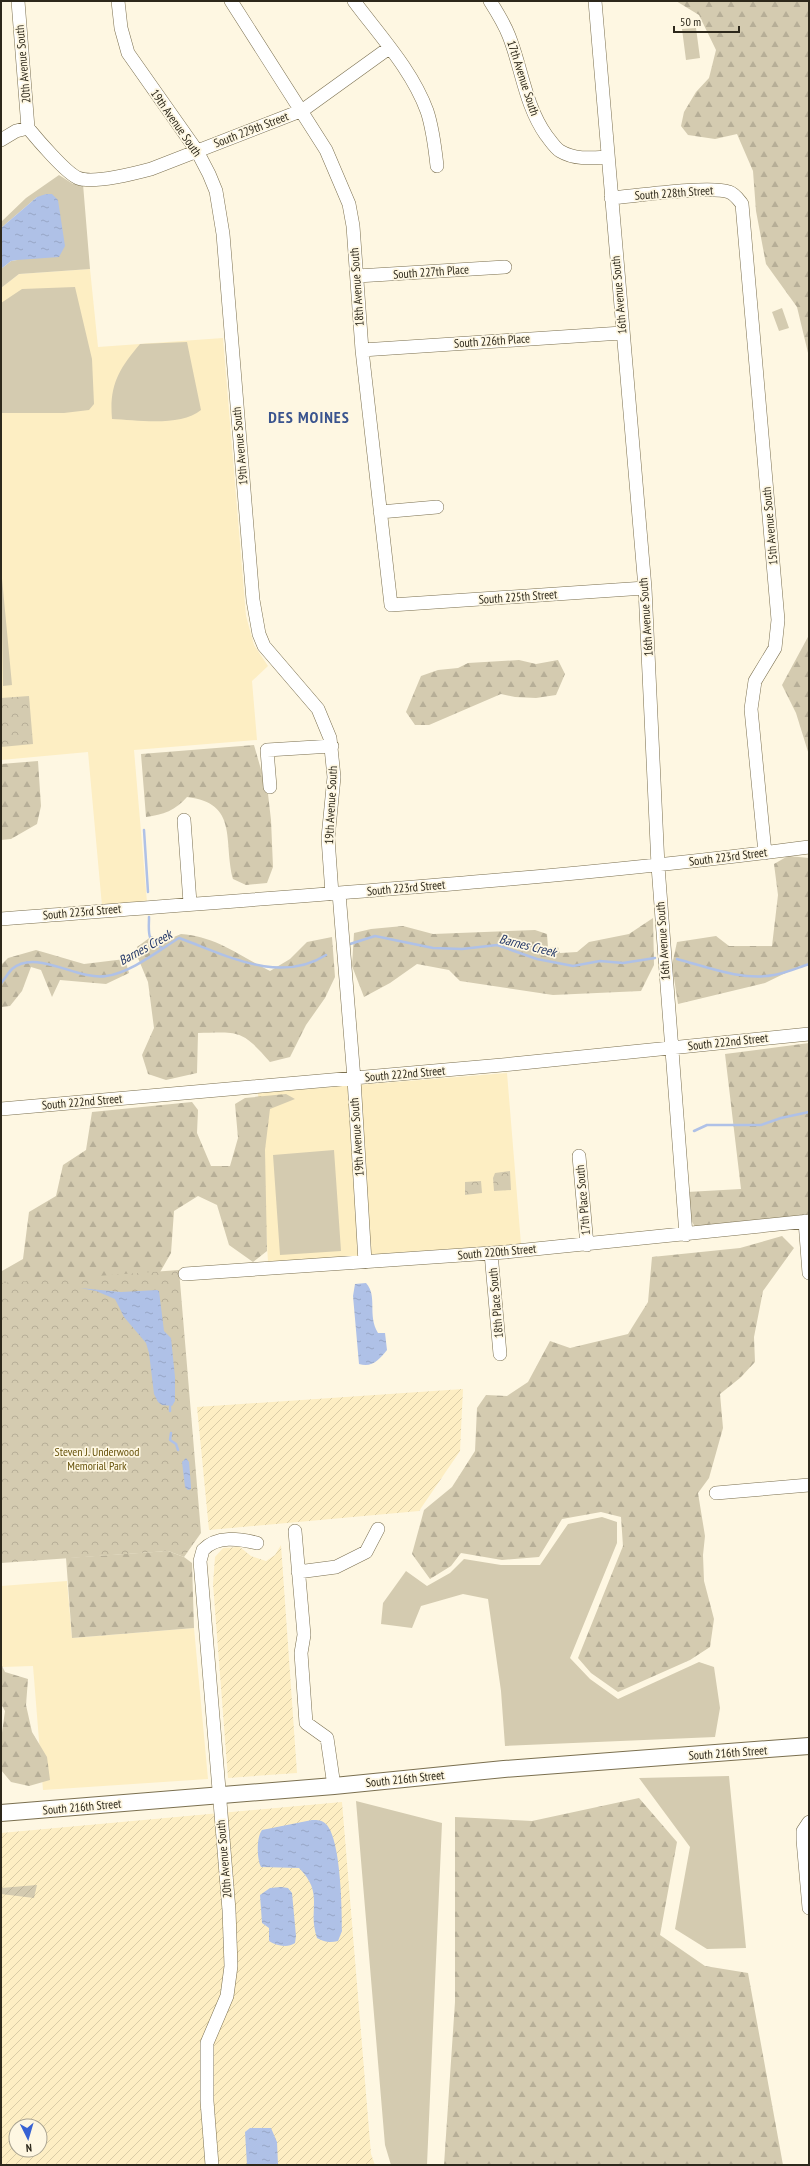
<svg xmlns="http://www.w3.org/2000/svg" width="810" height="2166" viewBox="0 0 810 2166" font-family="'PT Sans Narrow',sans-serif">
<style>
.built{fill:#fdeec3}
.industrial{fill:url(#industrial-furrows);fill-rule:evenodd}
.grass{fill:#d4cbb0}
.forest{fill:url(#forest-firs)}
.park{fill:url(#park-crowns)}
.garden{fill:url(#garden-furrows)}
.water{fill:url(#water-ripples)}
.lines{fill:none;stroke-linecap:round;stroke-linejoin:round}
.stream{stroke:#afc1e7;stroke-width:2.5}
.minor-casing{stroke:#7a6f4f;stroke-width:14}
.major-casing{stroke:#7a6f4f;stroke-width:18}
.minor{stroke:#fff;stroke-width:13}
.major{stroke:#fff;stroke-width:16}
.labels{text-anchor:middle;stroke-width:3.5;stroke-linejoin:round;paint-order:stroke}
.street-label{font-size:12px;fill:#2d281b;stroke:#fef7e2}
.park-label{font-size:12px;fill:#68540d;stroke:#fef7e2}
.water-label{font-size:13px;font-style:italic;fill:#243868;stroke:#fef7e2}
.district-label{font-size:16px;font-weight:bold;letter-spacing:1px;fill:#3a548e;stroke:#fef7e2}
</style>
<defs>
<pattern id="industrial-furrows" width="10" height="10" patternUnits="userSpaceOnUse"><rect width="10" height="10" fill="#fdeec3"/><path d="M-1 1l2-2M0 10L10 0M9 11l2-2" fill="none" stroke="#d9cca7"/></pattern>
<pattern id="forest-firs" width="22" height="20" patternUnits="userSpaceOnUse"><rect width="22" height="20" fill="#d4cbb0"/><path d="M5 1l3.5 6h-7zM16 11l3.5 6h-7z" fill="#b6ae97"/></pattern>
<pattern id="park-crowns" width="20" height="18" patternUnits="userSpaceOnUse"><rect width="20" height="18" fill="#d4cbb0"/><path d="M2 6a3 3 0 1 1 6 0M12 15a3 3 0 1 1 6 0" fill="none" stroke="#b6ae97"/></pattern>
<pattern id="garden-furrows" width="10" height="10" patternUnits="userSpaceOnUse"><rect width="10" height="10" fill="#d4cbb0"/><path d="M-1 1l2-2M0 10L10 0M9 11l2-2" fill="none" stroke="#b6ae97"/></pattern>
<pattern id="water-ripples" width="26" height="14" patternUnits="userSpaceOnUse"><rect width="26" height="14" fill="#afc1e7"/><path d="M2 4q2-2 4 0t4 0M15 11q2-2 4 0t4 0" fill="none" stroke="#97a6c6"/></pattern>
</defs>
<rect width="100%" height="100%" fill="#fef7e2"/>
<path class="built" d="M90,269L98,347L223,338L246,616L254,645L268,666L252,681L257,740L134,750L147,902L102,906L88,752L1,760V288L19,274Z
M507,1073L521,1244L268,1262L258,1093Z
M67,1581L72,1638L194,1628L208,1779L43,1790L33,1666L2,1667L1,1586Z"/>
<path class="industrial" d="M463,1389L460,1451L419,1511L209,1530L197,1407Z
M281,1545L297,1773L228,1778L213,1584L215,1557L223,1548L240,1547L251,1556L266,1561L275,1555Z
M342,1802L371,2154L375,2165H1V1833ZM16,2126H40V2150H16Z"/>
<path class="grass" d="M696,28L700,58L686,60L682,29Z
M59,175L73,184H83L90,269L19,274L1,288V269L11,261L17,260L37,197L1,228V222L26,198Z
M75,287L92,359L94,404L89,410L64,413H1V303L22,289Z
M782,308L789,328L779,331L772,312Z
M187,342L201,410C181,427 137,420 112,419C109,385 119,369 140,344Z
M1,568L12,685L3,686Z
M334,1150L341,1251L280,1255L273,1155Z
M602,1517L617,1522V1543L570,1658L590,1679L618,1699L699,1662L714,1667L720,1708L715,1737L505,1746L501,1691L488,1599L463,1594L421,1606L412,1628L381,1624L383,1603L406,1571L427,1586L450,1573L464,1559L501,1565H540L568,1524Z
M729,1776L746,1948L707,1949L675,1929L690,1847L639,1778Z
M356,1801L442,1823L427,2165H391L385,2145Z"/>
<path class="forest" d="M676,1H809V357L797,307L766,264L756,211L753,171L737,134L715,139L688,135L681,126L684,112L696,92L709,78L716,50L699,15Z
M809,635V755L796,713L782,685Z
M519,660L536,664L558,660L565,674L556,695L536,698L515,697L501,694L429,725H415L406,712L421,676L438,670L458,668L468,663Z
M254,745L268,794L271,820L273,867L267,883L246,885L233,879C223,841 239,803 187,797C176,810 163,815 146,817L141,754Z
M38,761L41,806L37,824L11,839L1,840V764Z
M788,856L809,858V965L800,966L765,983L678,1004L672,965L677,942L716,936L729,946H772L778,895L774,864Z
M653,918L654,965L641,991L553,995L460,981L449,970L417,964L390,983L364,997L352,966L354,933L371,929L403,926L433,934L535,930L547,934L548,948L558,947L560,953L577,952L589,942L629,934Z
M181,934C215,936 240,956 270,971L290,959L307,942L332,937L335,977L325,998L306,1025L290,1057L270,1062C242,1030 240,1032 198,1033L197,1073L166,1080L148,1074L142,1055L154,1028L148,982L138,958L137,947L152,936L162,942Z
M36,950L84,964L125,959L129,973L106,984L60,980L52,997L41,970L31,967L22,991L10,1006L1,1007V965L8,958Z
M809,1043V1215L695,1227L691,1220L687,1192L741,1189L725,1054Z
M286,1094L295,1099L270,1109L265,1150L267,1251L253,1262L229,1245L217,1205L198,1196L174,1211L171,1253L155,1281L1,1302V1266L2,1271L23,1259L29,1212L56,1196L63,1165L86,1150L92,1112L192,1102L198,1110L197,1133L211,1166H230L238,1138L235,1104L245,1098Z
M782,1236L794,1248L763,1291L754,1337L755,1362L740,1378L720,1394L723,1428L709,1478L698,1493L705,1536L703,1555L704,1581L714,1619L710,1647L690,1660L618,1692L591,1673L578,1658L623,1546L621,1517L601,1512L562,1519L539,1557L502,1560L461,1553L451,1566L430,1579L412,1554L424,1510L452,1487L475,1451L477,1408L486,1395L507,1396L528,1382L550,1341L570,1348L628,1334L648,1302L652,1257L740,1248Z
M168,1551L184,1557L192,1563L194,1628L72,1638L66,1558Z
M1,1664L5,1672L28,1679L26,1705L32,1732L47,1757L50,1780L29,1786L11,1782L1,1770V1740L5,1711L1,1704Z
M639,1798L677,1842L660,1935L705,1966L748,1973L783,2165H444L455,2002V1817L532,1821Z"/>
<path class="park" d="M29,696L33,744L1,747V698Z
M510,1171L511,1190L494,1191L493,1178L495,1173Z
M481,1181L482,1193L465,1195V1182Z
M179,1270L201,1533L184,1557L168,1551L1,1563V1283Z"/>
<path class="garden" d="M37,1885L34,1898L1,1894V1888Z"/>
<path class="water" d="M46,194H52L58,200L65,246L59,257L17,260L11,261L1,269V228L37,197Z
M366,1283C378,1296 367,1315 378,1333H385L387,1350C379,1360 372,1368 359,1364L353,1296L355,1284Z
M80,1288L121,1292L157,1290L159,1291L164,1331L171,1338L175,1377V1401L172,1406L162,1405L158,1402L154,1394L149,1353L146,1343L124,1317L115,1299L96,1291Z
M186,1458L189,1462L191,1486V1489L188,1490L185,1487L182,1462Z
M312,1820C318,1820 322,1820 326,1824C341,1839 342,1909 342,1931L338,1941C330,1943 324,1942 317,1938C307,1909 325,1894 299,1868L261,1867C257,1859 256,1838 262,1830Z
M281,1887L288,1888L292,1893L296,1936L295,1943C288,1948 276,1946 269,1941V1928L262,1923L260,1895L270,1888Z
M250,2128H271L277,2142L278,2165H247L245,2132Z"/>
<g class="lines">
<path class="stream" d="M144,830L148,892
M149,917C149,933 146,940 162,948
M350,944L375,936L433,948L462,949L497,945L537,959L573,966L600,961L623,963L655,958
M677,959C707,967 742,981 774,975C786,973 797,968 809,964
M1,983C5,979 8,973 12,969C36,948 78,981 106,976C130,973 158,951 179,938C224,954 279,985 326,955
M694,1131L707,1125H761L781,1118L809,1112
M170,1407V1411
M171,1433L170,1440L176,1444L178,1450"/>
<defs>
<path id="minor" d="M18,1L28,128
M118,1L121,28L128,53L197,151L209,174L216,191L223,234L253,600L259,634L264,646L318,709L330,738L334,777L328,838L332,894
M231,1L326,150L349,204L353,226L362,350L391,605L645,588
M354,1C380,36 412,70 427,111C433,129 435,148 437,166
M490,1C497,12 504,23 509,36C522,69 525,105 546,135C550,140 555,148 560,151C575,160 592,158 608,157
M595,1L645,588L658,866L686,1235
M1,140L16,131L28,128C37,139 66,173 78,178C93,184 136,173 151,169L303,110L389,48
M611,198C635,196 710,185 729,192C735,194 738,199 742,204L778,620L775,648L755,681L751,709L765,853
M357,276L505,267
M362,350L622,333
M380,512L437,507
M270,787L267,750L332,746
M184,820L190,903
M339,893L354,1079L365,1262
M1,919C271,897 541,882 809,847
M1,1109L502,1065L809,1034
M579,1156L587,1245
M805,1221L809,1273
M491,1253L500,1354
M185,1274L506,1252L809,1221
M716,1493L809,1485
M295,1531L304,1635L301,1653L306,1723L327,1738L334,1786
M298,1572L336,1567L366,1552L378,1529
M809,1822L803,1831V1840L809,1908
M212,2165L207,2101V2043L227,1996L231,1966L229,1910L200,1561L203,1550C217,1535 239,1539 257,1543"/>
<path id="major" d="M1,1813L334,1786L504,1769L809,1746"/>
</defs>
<use href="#minor" class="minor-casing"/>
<use href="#major" class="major-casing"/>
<use href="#minor" class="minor"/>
<use href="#major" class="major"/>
</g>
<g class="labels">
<g class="street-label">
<text transform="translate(23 64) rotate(-95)" y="4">20th Avenue South</text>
<text transform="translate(523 78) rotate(72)" y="4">17th Avenue South</text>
<text transform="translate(176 123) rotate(55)" y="4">19th Avenue South</text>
<text transform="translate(251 130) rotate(-21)" y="4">South 229th Street</text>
<text transform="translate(674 193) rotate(-4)" y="4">South 228th Street</text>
<text transform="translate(431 272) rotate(-4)" y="4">South 227th Place</text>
<text transform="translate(357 287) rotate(-94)" y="4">18th Avenue South</text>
<text transform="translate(619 295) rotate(-95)" y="4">16th Avenue South</text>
<text transform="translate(492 341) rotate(-4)" y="4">South 226th Place</text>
<text transform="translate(240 446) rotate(-95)" y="4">19th Avenue South</text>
<text transform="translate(770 526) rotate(-95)" y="4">15th Avenue South</text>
<text transform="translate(518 597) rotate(-4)" y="4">South 225th Street</text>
<text transform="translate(646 617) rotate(-94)" y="4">16th Avenue South</text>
<text transform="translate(331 805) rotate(-87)" y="4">19th Avenue South</text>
<text transform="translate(728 857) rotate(-7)" y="4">South 223rd Street</text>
<text transform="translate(406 888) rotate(-5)" y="4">South 223rd Street</text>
<text transform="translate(82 912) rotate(-5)" y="4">South 223rd Street</text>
<text transform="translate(663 941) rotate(-94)" y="4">16th Avenue South</text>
<text transform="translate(728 1042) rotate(-6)" y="4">South 222nd Street</text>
<text transform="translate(405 1074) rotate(-5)" y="4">South 222nd Street</text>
<text transform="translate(82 1102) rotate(-5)" y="4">South 222nd Street</text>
<text transform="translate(357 1137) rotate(-94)" y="4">19th Avenue South</text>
<text transform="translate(583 1200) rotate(-95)" y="4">17th Place South</text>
<text transform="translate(497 1252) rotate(-5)" y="4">South 220th Street</text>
<text transform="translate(496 1303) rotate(-95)" y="4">18th Place South</text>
<text transform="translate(728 1753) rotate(-4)" y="4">South 216th Street</text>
<text transform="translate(405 1779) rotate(-6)" y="4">South 216th Street</text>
<text transform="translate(82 1807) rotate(-5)" y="4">South 216th Street</text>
<text transform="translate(224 1859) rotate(-95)" y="4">20th Avenue South</text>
</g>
<g class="park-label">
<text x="97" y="1456">Steven J. Underwood<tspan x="97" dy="14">Memorial Park</tspan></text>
</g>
<g class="water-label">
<text transform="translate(528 945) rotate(14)" y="5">Barnes Creek</text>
<text transform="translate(145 947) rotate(-29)" y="5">Barnes Creek</text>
</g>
<g class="district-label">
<text x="309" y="423">DES MOINES</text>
</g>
</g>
<rect width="810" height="2166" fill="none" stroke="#2d281b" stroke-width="4"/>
<g transform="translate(28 2138) rotate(175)"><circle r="19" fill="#fef7e2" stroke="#aaa492"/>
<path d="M0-3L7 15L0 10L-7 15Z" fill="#3762d3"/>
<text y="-6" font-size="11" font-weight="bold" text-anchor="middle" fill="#2d281b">N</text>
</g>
<path d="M674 26v6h65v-6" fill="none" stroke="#2d281b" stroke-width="2"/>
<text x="680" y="26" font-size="12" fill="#2d281b" stroke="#fef7e2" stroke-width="3" paint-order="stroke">50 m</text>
</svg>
